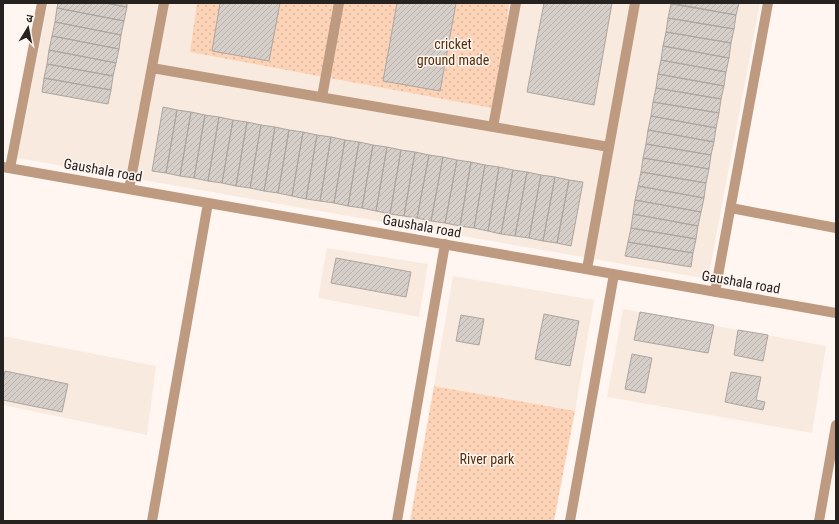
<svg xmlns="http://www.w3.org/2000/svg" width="839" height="524" viewBox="0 0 839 524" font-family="'Roboto Condensed','Noto Sans Devanagari',sans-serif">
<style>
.built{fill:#f9eadf}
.park{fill:url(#park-dots)}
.building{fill:url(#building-hatch);stroke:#ada5a0}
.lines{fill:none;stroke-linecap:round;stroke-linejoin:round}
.minor{stroke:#be9a81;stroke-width:10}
.labels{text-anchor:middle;stroke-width:3;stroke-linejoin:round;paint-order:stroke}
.park-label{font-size:14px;fill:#552c09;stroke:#fff6f1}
.street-label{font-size:14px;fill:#262220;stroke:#fff6f1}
</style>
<defs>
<pattern id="park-dots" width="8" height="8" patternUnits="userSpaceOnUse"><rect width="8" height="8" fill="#fcd3b7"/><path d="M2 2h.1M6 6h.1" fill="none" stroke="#d8b59d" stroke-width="1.8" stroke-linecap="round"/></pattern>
<pattern id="building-hatch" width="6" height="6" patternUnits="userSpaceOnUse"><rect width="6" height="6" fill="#d6cec8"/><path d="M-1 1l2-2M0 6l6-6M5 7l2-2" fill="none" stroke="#b8b1ac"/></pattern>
</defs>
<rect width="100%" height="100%" fill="#fff6f1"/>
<path class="built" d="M48,3H760L708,279L17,158Z
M327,248L428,264L419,317L318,298Z
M453,276L594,300L575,411L434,386Z
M623,309L826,346L812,433L607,397Z
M3,336L156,366L147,435L3,405Z"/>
<path class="park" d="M197,3H509L497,109L190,52Z
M434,386L575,411L554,521H410Z"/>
<path class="building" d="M58,3H105L127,7L124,21L57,8Z
M105,3H127V7Z
M220,3H280L269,61L212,51Z
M397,3H456L440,91L383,81Z
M544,3H612L594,105L527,92Z
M671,3H739L736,15Z
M671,4L736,15L734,29L668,18Z
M57,8L124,21L121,35L55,22Z
M668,18L734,29L731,43L666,32Z
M55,22L121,35L119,49L52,36Z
M666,32L731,43L729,58L663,46Z
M52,36L119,49L116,63L49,50Z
M663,46L729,58L726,72L661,60Z
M49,50L116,63L113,76L47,64Z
M661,60L726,72L724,86L658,74Z
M47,64L113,76L111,90L44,78Z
M658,74L724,86L721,99L656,88Z
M44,78L111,90L108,104L42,92Z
M656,88L721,99L719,113L653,102Z
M653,102L719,113L716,128L651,116Z
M163,107L177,110L166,173L152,171Z
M177,110L191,112L180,176L166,173Z
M191,112L205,115L194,178L180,176Z
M205,115L219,117L208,181L194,178Z
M651,116L716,128L714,142L648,130Z
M219,117L233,120L222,183L208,181Z
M233,120L247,122L236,186L222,183Z
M247,122L261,125L250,188L236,186Z
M261,125L275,127L264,191L250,188Z
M275,127L289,130L278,193L264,191Z
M289,130L303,132L292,196L278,193Z
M648,130L714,142L711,155L646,144Z
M303,132L317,135L306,199L292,196Z
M317,135L331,137L320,201L306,199Z
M331,137L345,140L334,203L320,201Z
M345,140L359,142L348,206L334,203Z
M359,142L373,145L362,208L348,206Z
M646,144L711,155L709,169L643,158Z
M373,145L387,147L376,211L362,208Z
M387,147L401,150L390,214L376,211Z
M401,150L415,152L404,216L390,214Z
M415,152L429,155L417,218L404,216Z
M429,155L443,157L431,221L417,218Z
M443,157L457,160L445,223L431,221Z
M643,158L709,169L706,183L641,172Z
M457,160L471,162L460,226L445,223Z
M471,162L485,165L474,228L460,226Z
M485,165L499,167L488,231L474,228Z
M499,167L513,170L501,234L488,231Z
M513,170L527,172L515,236L501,234Z
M527,172L541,175L529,238L515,236Z
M641,172L706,183L704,198L638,186Z
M541,175L555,177L543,241L529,238Z
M555,177L569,180L557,243L543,241Z
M569,180L583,182L571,246L557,243Z
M638,186L704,198L701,212L635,200Z
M635,200L701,212L698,226L633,214Z
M633,214L698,226L696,239L631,228Z
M631,228L696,239L693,253L628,242Z
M628,242L693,253L691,267L625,256Z
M336,258L411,272L406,297L331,283Z
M640,312L714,325L708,353L634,340Z
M544,314L579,321L570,366L535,359Z
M461,315L484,319L479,345L456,341Z
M738,330L768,335L763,361L734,355Z
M632,354L652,358L645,393L625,389Z
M5,371L68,384L62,412L3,400V382Z
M731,372L761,377L756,400L765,402L763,410L725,402Z"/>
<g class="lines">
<path class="minor" d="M152,68L609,147
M322,97L339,3
M493,127L516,3
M3,167L836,313
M10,168L42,3
M129,189L164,3
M731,208L836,228
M587,269L635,3
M715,292L768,3
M152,521L208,203
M397,521L445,244
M570,521L614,274
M819,521L836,425"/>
</g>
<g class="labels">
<g class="park-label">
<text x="453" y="49">cricket<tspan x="453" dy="16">ground made</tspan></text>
<text x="487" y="464">River park</text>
</g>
<g class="street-label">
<text transform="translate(103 170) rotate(10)" y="5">Gaushala road</text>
<text transform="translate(422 226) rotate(10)" y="5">Gaushala road</text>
<text transform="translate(741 282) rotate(10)" y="5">Gaushala road</text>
</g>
</g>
<rect width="839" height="524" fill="none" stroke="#262220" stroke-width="8"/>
<g transform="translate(28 28) rotate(10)" stroke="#fff6f1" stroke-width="3" paint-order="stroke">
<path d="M0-3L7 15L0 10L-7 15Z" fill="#262220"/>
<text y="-6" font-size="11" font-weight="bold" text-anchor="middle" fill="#262220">उ</text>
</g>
</svg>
